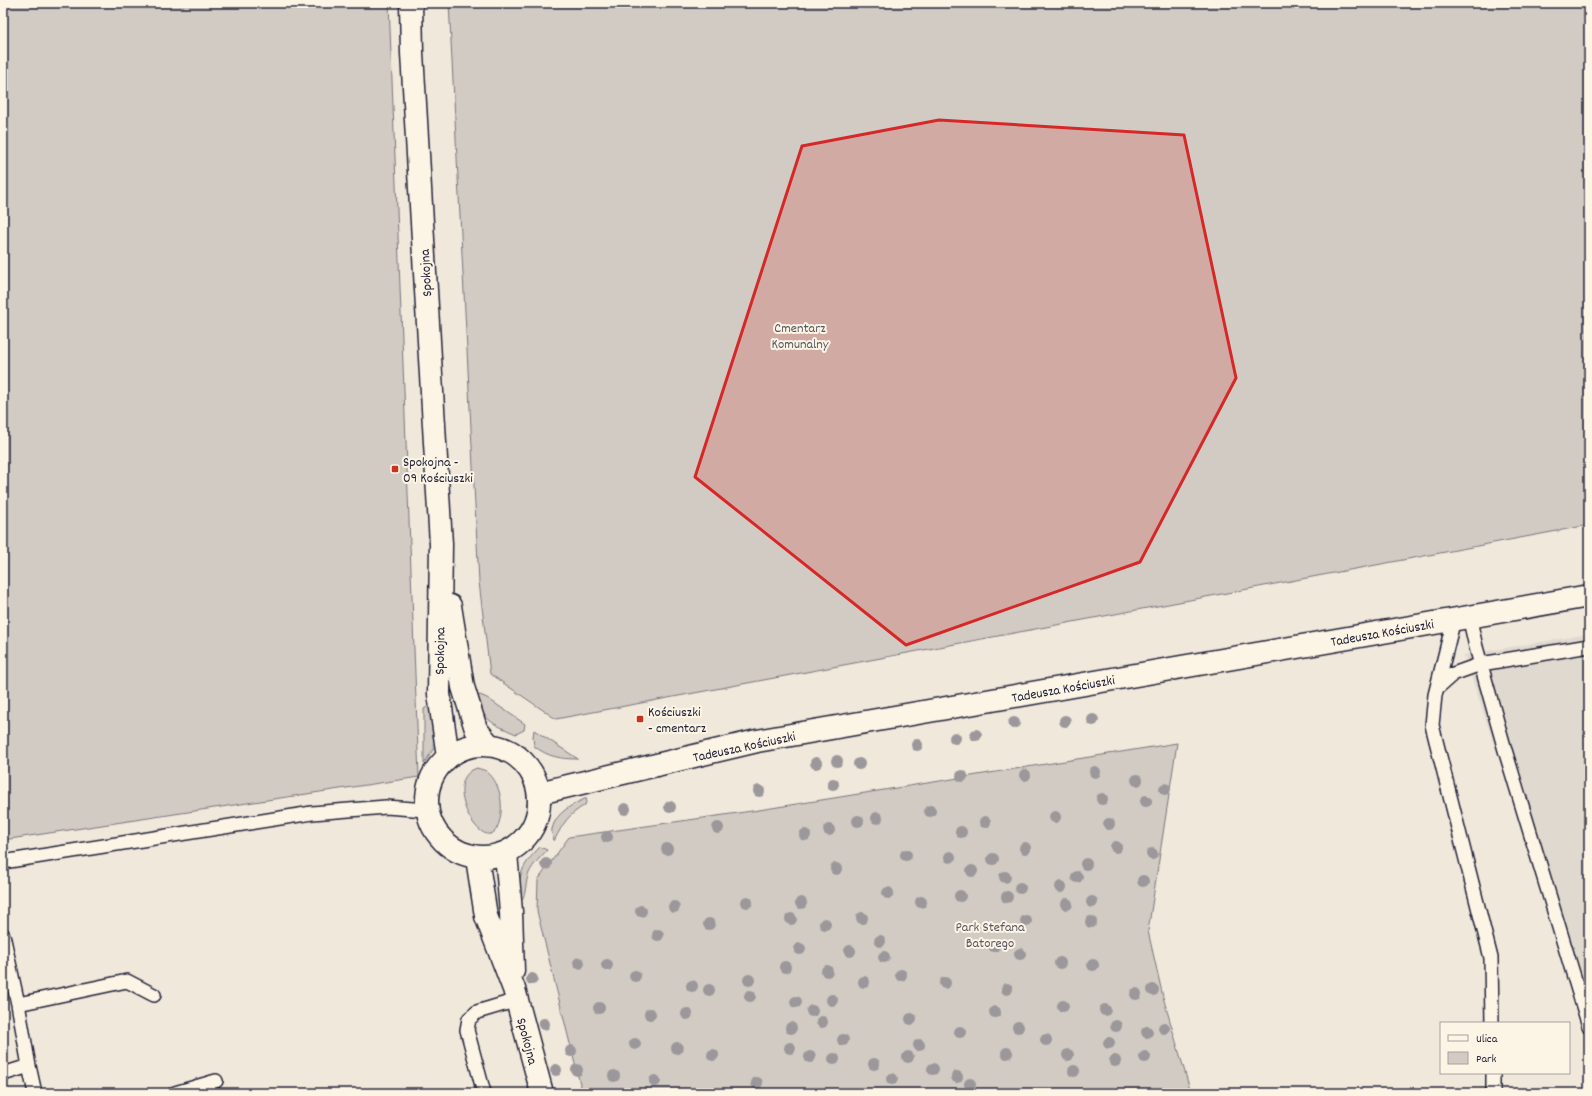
<svg xmlns="http://www.w3.org/2000/svg" width="1592" height="1096" viewBox="0 0 1592 1096" font-family="Dekko,sans-serif">
<style>
.built{fill:#e0d9cf}
.green{fill:#d1cbc3;stroke:#7a767f}
.lines{fill:none;stroke-linecap:round;stroke-linejoin:round}
.lane-casing{stroke:#22223b;stroke-width:16}
.secondary-casing{stroke:#22223b;stroke-width:25}
.lane{stroke:#fcf5e5;stroke-width:13}
.secondary{stroke:#fcf5e5;stroke-width:22}
.tree{fill:#9b979a}
.marked{fill:#d62828;fill-opacity:0.2;stroke:#d62828;stroke-width:3;stroke-linejoin:round}
.poi-dot{fill:#c8321e;stroke:#fcf5e5;stroke-width:1.5}
.labels{text-anchor:middle;stroke-width:4;stroke-linejoin:round;paint-order:stroke}
.street-label{font-size:14px;fill:#22223b;stroke:#fcf5e5}
.park-label{font-size:14px;fill:#575564;stroke:#fcf5e5}
.poi-label{font-size:14px;fill:#22223b;stroke:#fcf5e5;text-anchor:start}
</style>
<rect width="100%" height="100%" fill="#efe8db"/>
<filter id="ink" filterUnits="userSpaceOnUse"><feTurbulence type="fractalNoise" baseFrequency=".025" numOctaves="2"/><feDisplacementMap in="SourceGraphic" scale="8" xChannelSelector="R" yChannelSelector="G"/><feConvolveMatrix kernelMatrix="1 2 1 2 8 2 1 2 1" color-interpolation-filters="sRGB"/></filter>
<g filter="url(#ink)">
<path class="built" d="M1589,634V1025L1464,655Z"/>
<path class="green" d="M3,3H389L419,777L3,840Z
M449,3H1589V525L556,719L490,674L479,582Z
M480,695L487,698L525,724L524,730L516,734C491,723 486,722 474,697Z
M433,705L437,739L434,748L424,764V709L427,707Z
M534,730L578,759C561,759 548,757 534,746L533,737Z
M1177,743L1148,931L1163,997L1191,1093H569L581,1088L537,911L538,880L569,837L759,810Z
M477,768C480,769 484,770 486,771C502,783 505,811 497,828C483,856 439,780 477,768Z
M587,798L585,805C567,816 564,822 554,841C553,837 551,832 552,829C556,812 573,804 587,798Z
M540,847L547,850C541,857 533,864 529,873C525,882 527,893 521,901L518,900C518,875 522,865 540,847Z"/>
<g class="lines">
<defs>
<path id="lane" d="M1469,616L1476,647L1505,750L1589,1026
M1454,619L1435,695L1432,725L1491,958L1492,1023
M1437,688L1453,674L1481,664L1589,646
M3,862L312,813L386,807L427,810
M3,935L18,1004L29,1066L35,1093
M18,1004L127,981L154,995
M1493,1073V1093
M3,1074L29,1066
M175,1093L216,1081
M484,1093L467,1030L469,1019L477,1012L517,1000"/>
<path id="secondary" d="M411,3L412,53L441,544L439,694L448,757
M450,606L463,687L476,729L489,745
M427 801a56 56 0 1 1 112 0a56 56 0 1 1-112 0Z
M539,793L757,741L1589,596
M506,853L511,912L513,971
M477,858L486,916L514,989L542,1093"/>
</defs>
<use href="#lane" class="lane-casing"/>
<use href="#secondary" class="secondary-casing"/>
<use href="#lane" class="lane"/>
<use href="#secondary" class="secondary"/>
</g>
<g class="tree">
<circle cx="1093" cy="720" r="6"/>
<circle cx="1065" cy="721" r="6"/>
<circle cx="1014" cy="723" r="6"/>
<circle cx="976" cy="735" r="6"/>
<circle cx="955" cy="738" r="6"/>
<circle cx="917" cy="745" r="6"/>
<circle cx="837" cy="761" r="6"/>
<circle cx="816" cy="763" r="6"/>
<circle cx="859" cy="764" r="6"/>
<circle cx="1095" cy="772" r="6"/>
<circle cx="1025" cy="775" r="6"/>
<circle cx="962" cy="776" r="6"/>
<circle cx="1137" cy="780" r="6"/>
<circle cx="833" cy="784" r="6"/>
<circle cx="1165" cy="789" r="6"/>
<circle cx="759" cy="791" r="6"/>
<circle cx="1102" cy="799" r="6"/>
<circle cx="1146" cy="801" r="6"/>
<circle cx="670" cy="807" r="6"/>
<circle cx="625" cy="809" r="6"/>
<circle cx="930" cy="811" r="6"/>
<circle cx="1055" cy="817" r="6"/>
<circle cx="877" cy="818" r="6"/>
<circle cx="858" cy="821" r="6"/>
<circle cx="985" cy="822" r="6"/>
<circle cx="1109" cy="824" r="6"/>
<circle cx="718" cy="828" r="6"/>
<circle cx="829" cy="830" r="6"/>
<circle cx="961" cy="832" r="6"/>
<circle cx="805" cy="835" r="6"/>
<circle cx="607" cy="837" r="6"/>
<circle cx="1116" cy="847" r="6"/>
<circle cx="1025" cy="848" r="6"/>
<circle cx="667" cy="849" r="6"/>
<circle cx="1152" cy="854" r="6"/>
<circle cx="906" cy="855" r="6"/>
<circle cx="950" cy="857" r="6"/>
<circle cx="993" cy="859" r="6"/>
<circle cx="546" cy="864" r="6"/>
<circle cx="1086" cy="864" r="6"/>
<circle cx="836" cy="869" r="6"/>
<circle cx="972" cy="871" r="6"/>
<circle cx="1005" cy="877" r="6"/>
<circle cx="1077" cy="877" r="6"/>
<circle cx="1143" cy="881" r="6"/>
<circle cx="1061" cy="887" r="6"/>
<circle cx="1020" cy="888" r="6"/>
<circle cx="888" cy="893" r="6"/>
<circle cx="960" cy="896" r="6"/>
<circle cx="1007" cy="897" r="6"/>
<circle cx="747" cy="902" r="6"/>
<circle cx="921" cy="902" r="6"/>
<circle cx="1092" cy="902" r="6"/>
<circle cx="801" cy="903" r="6"/>
<circle cx="1067" cy="904" r="6"/>
<circle cx="674" cy="907" r="6"/>
<circle cx="641" cy="911" r="6"/>
<circle cx="862" cy="918" r="6"/>
<circle cx="791" cy="919" r="6"/>
<circle cx="1026" cy="921" r="6"/>
<circle cx="1091" cy="922" r="6"/>
<circle cx="709" cy="924" r="6"/>
<circle cx="825" cy="924" r="6"/>
<circle cx="658" cy="935" r="6"/>
<circle cx="880" cy="941" r="6"/>
<circle cx="994" cy="946" r="6"/>
<circle cx="800" cy="949" r="6"/>
<circle cx="850" cy="951" r="6"/>
<circle cx="1020" cy="954" r="6"/>
<circle cx="884" cy="957" r="6"/>
<circle cx="579" cy="963" r="6"/>
<circle cx="1060" cy="963" r="6"/>
<circle cx="607" cy="965" r="6"/>
<circle cx="1093" cy="965" r="6"/>
<circle cx="785" cy="967" r="6"/>
<circle cx="827" cy="971" r="6"/>
<circle cx="901" cy="975" r="6"/>
<circle cx="635" cy="976" r="6"/>
<circle cx="532" cy="979" r="6"/>
<circle cx="749" cy="980" r="6"/>
<circle cx="864" cy="982" r="6"/>
<circle cx="945" cy="983" r="6"/>
<circle cx="692" cy="986" r="6"/>
<circle cx="1007" cy="989" r="6"/>
<circle cx="709" cy="990" r="6"/>
<circle cx="1153" cy="990" r="6"/>
<circle cx="1136" cy="994" r="6"/>
<circle cx="750" cy="996" r="6"/>
<circle cx="832" cy="1000" r="6"/>
<circle cx="796" cy="1002" r="6"/>
<circle cx="1063" cy="1006" r="6"/>
<circle cx="599" cy="1008" r="6"/>
<circle cx="1105" cy="1010" r="6"/>
<circle cx="812" cy="1011" r="6"/>
<circle cx="995" cy="1012" r="6"/>
<circle cx="650" cy="1014" r="6"/>
<circle cx="687" cy="1014" r="6"/>
<circle cx="911" cy="1019" r="6"/>
<circle cx="822" cy="1022" r="6"/>
<circle cx="544" cy="1024" r="6"/>
<circle cx="1116" cy="1026" r="6"/>
<circle cx="1018" cy="1027" r="6"/>
<circle cx="791" cy="1028" r="6"/>
<circle cx="1164" cy="1028" r="6"/>
<circle cx="960" cy="1032" r="6"/>
<circle cx="1147" cy="1032" r="6"/>
<circle cx="843" cy="1040" r="6"/>
<circle cx="1046" cy="1040" r="6"/>
<circle cx="1109" cy="1043" r="6"/>
<circle cx="635" cy="1044" r="6"/>
<circle cx="919" cy="1045" r="6"/>
<circle cx="677" cy="1048" r="6"/>
<circle cx="790" cy="1048" r="6"/>
<circle cx="571" cy="1051" r="6"/>
<circle cx="1007" cy="1053" r="6"/>
<circle cx="713" cy="1055" r="6"/>
<circle cx="1068" cy="1055" r="6"/>
<circle cx="810" cy="1057" r="6"/>
<circle cx="908" cy="1057" r="6"/>
<circle cx="1145" cy="1057" r="6"/>
<circle cx="834" cy="1059" r="6"/>
<circle cx="1115" cy="1061" r="6"/>
<circle cx="874" cy="1064" r="6"/>
<circle cx="933" cy="1069" r="6"/>
<circle cx="556" cy="1070" r="6"/>
<circle cx="577" cy="1070" r="6"/>
<circle cx="1074" cy="1071" r="6"/>
<circle cx="614" cy="1076" r="6"/>
<circle cx="957" cy="1077" r="6"/>
<circle cx="892" cy="1079" r="6"/>
<circle cx="655" cy="1081" r="6"/>
<circle cx="757" cy="1083" r="6"/>
<circle cx="970" cy="1084" r="6"/>
</g>
</g>
<path class="marked" d="M939,120L1184,135L1236,378L1140,562L906,645L695,477L802,146Z"/>
<g class="poi-dot">
<rect x="391" y="465" width="8" height="8" rx="2"/>
<rect x="636" y="715" width="8" height="8" rx="2"/>
</g>
<g class="labels">
<g class="street-label">
<text transform="translate(425 273) rotate(-93)" y="5">Spokojna</text>
<text transform="translate(1382 632) rotate(-10)" y="5">Tadeusza Kościuszki</text>
<text transform="translate(439 651) rotate(-89)" y="5">Spokojna</text>
<text transform="translate(1063 688) rotate(-10)" y="5">Tadeusza Kościuszki</text>
<text transform="translate(744 746) rotate(-12)" y="5">Tadeusza Kościuszki</text>
<text transform="translate(528 1041) rotate(75)" y="5">Spokojna</text>
</g>
<g class="park-label">
<text x="800" y="332">Cmentarz<tspan x="800" dy="16">Komunalny</tspan></text>
<text x="990" y="931">Park Stefana<tspan x="990" dy="16">Batorego</tspan></text>
</g>
<g class="poi-label">
<text x="403" y="466">Spokojna -<tspan x="403" dy="16">09 Kościuszki</tspan></text>
<text x="648" y="716">Kościuszki<tspan x="648" dy="16">- cmentarz</tspan></text>
</g>
</g>
<rect width="1592" height="1096" fill="none" stroke="#fcf5e5" stroke-width="16"/>
<rect x="8" y="8" width="1576" height="1080" fill="none" stroke="#22223b" stroke-width="1.5" filter="url(#ink)"/>
<rect x="1440" y="1022" width="130" height="52" fill="#fcf5e5" stroke="#a5a1a1"/>
<rect x="1448" y="1035" width="20" height="6" fill="#fcf5e5" stroke="#a5a1a1"/>
<text x="1476" y="1042" font-size="12" fill="#22223b">Ulica</text>
<rect x="1448" y="1052" width="20" height="12" fill="#d1cbc3" stroke="#a5a1a1"/>
<text x="1476" y="1062" font-size="12" fill="#22223b">Park</text>
</svg>
